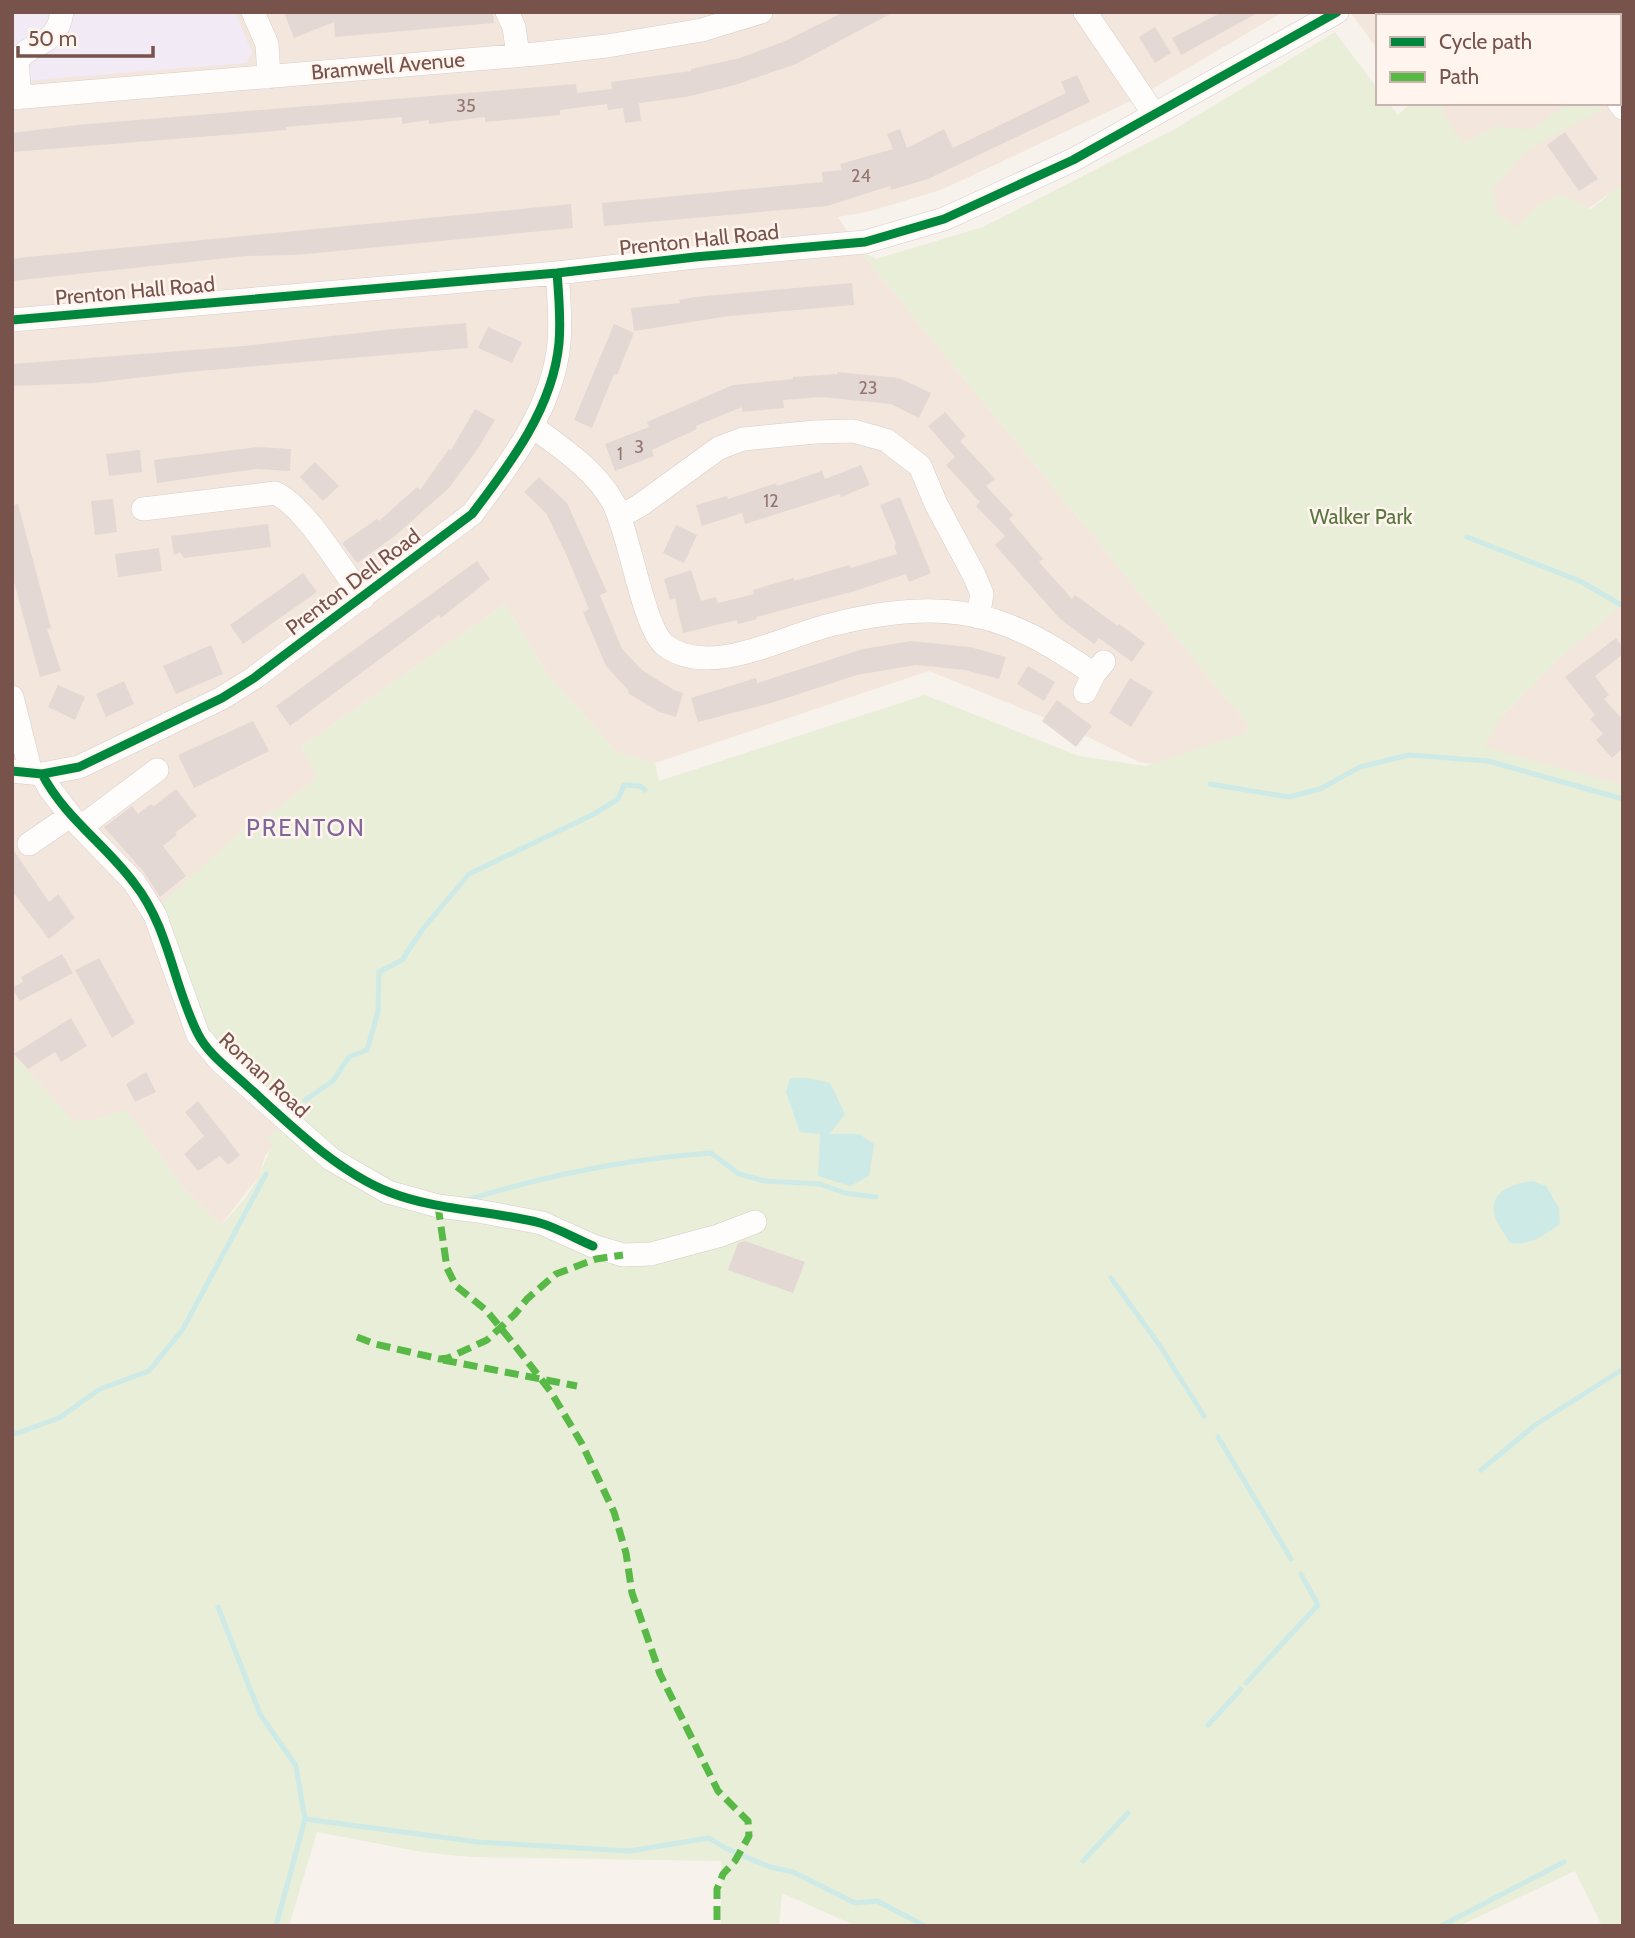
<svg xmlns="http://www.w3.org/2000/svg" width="1635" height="1938" viewBox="0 0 1635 1938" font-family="Cabin,sans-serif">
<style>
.residential{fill:#f3e6dd}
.education{fill:#f2eaf4}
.green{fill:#e8eed7}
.water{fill:#cdeae7}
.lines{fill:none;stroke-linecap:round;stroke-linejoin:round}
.stream{stroke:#cdeae7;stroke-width:5}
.building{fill:#e4d8d4}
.minor-casing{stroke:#d6cdc9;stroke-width:24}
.minor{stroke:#fefdfc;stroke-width:23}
.quiet{stroke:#58b947;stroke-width:7;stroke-dasharray:14 7;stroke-linecap:butt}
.cycleway-casing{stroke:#fff5ee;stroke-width:13}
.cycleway{stroke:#00873e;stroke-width:9}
.labels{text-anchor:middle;stroke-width:5;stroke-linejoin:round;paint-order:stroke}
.number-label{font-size:18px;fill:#947670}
.street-label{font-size:21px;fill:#77534b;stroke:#fff5ee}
.park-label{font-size:21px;fill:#5a7740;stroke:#fff5ee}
.quarter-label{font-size:24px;letter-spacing:2px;fill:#80679a;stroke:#fff5ee}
</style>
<rect width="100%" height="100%" fill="#f8f2ed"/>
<path class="residential" d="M12,12H1283L1135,99L941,190L867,212L838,217L858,249L1249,726L1217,772L1139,762L1065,726L929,671L655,763L617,753L548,675L505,604L301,747L316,772L314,781L269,814L240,832L283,1123L275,1145L265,1156L259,1176L221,1225L183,1188L146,1135L125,1111L98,1119L74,1122L12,1054Z
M1350,12H1623V184L1525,253L1416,103H1619V16H1378V50Z
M1623,604V791L1468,751L1562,655Z"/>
<path class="education" d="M12,12H235L252,52L247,63L12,82Z"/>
<path class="green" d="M1335,32L1378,89V103H1389L1398,115L1411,103H1448L1441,111L1463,143L1498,126L1531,130L1569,103H1598L1601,111L1528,149L1493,188L1497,213L1517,227L1537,206L1561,194L1591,209L1623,183V605L1562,655L1502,716L1484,747L1623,785V1926H1602L1575,1871L1459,1926H856L782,1893L779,1926H721V1861L470,1857L422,1852L317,1832L289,1926H12V1054L74,1122L98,1119L125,1110L146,1135L183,1188L221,1225C233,1214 253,1190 259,1175C265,1164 266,1155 274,1145L267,1139L283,1123L204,1036L159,906L240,832L269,814L314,781L316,772L301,747L505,604L548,675L617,753L655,763L659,781L925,695L1079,756L1145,766L1243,734L1249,726L858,249L876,259L983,227L1175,129Z"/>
<path class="water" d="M790,1078H808L830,1083L845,1114L830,1134H859L874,1144L869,1176L850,1186L818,1176L820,1134L800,1132L786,1092Z
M1533,1181L1546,1186L1559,1208L1560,1224C1544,1235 1531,1246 1510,1243C1505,1234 1495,1222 1494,1213C1490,1190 1516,1183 1533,1181Z"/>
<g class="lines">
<path class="stream" d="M1467,537L1580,581L1623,606
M1210,784L1289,797L1320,789L1360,767L1409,755L1488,761L1623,799
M305,1100L333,1081L349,1057L367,1050L378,1012L379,972L402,960L422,930L469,874L592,815L618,799L624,785L640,786L645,790
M467,1200C547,1175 628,1159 711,1153L739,1174L765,1181L820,1184L845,1193L876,1197
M1111,1278L1160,1346L1204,1416
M12,1435L59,1418L100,1389L149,1371L183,1329L266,1174
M1218,1437L1291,1559
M1481,1470L1535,1425L1623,1369
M218,1607L260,1714L296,1766L305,1819L276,1926
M1246,1683L1318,1605L1301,1574
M1208,1725L1241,1689
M305,1819L478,1842L629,1851L709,1838L725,1848L770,1867L793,1872L855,1903L877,1901L925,1926
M1083,1861L1128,1813
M1441,1926L1564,1862"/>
</g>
<path class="building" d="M284,12H309L310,14L493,12L494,23L335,37L334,22L294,38Z
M844,12H894L796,64L735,85L686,97L639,103L641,121L625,123L623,108L608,110L607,104L560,110V115L485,122V117L429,124V120L402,124V117L286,127L287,130L12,152V133L77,125L576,84L577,93L612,89L611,82L691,71V69L740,58L785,41Z
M1222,12H1259L1181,55L1172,38Z
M1155,27L1171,53L1155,63L1139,37Z
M1077,75L1090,102L928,179L891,190L890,186L827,206L604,226L602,203L823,182L822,172L842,170L840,164L893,149L887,134L900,129L907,148L944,129L953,148L1066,93L1061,82Z
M1565,132L1598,179L1579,191L1547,145Z
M571,204L573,228L296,255L246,256L12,281V259L28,257Z
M852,283L854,305L729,316L634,331L631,308L680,303L679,300L695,297Z
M466,323L468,348L188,372L93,383L12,386V364L244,346L394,329Z
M614,324L634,333L617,375L614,374L592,428L574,420Z
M488,327L522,342L512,363L478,348Z
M837,372L899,378L931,393L919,418L891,404L820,397L783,400L784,408L742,412V407L696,426L697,429L652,450L654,456L615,471L605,444L649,427L647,422L733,385L793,379V377L837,374Z
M475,409L495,420L477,450L449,488L396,535L357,563L342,543L377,519L379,521L417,487L420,490L449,449L451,450Z
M945,412L966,436L960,441L995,479L986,486L1013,515L1009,519L1043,559L1039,562L1072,599L1075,595L1118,626L1119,624L1145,643L1132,662L1099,638L1094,644L1060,619L995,545L1005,536L976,506L980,502L946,465L955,457L928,426Z
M258,447L291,449L290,471L256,469L157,483L154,460Z
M140,450L142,472L109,476L106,454Z
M315,462L339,486L323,501L300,477Z
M861,465L870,485L841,497L840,494L745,524L742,513L702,526L696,505L727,496L728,499L776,483L777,486L822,471L825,479Z
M539,477L567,503L607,592L600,595L622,649L642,670L674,690L683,693L676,717L659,712L628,693L629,691L606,666L583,612L589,609L566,554L546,513L524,492Z
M900,497L931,573L909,582L906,574L855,591L756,617L757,619L738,624L737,620L683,633L675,598L670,600L664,579L691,570L701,601L716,597L718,603L754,594L753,590L794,578V581L850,565L851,568L897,554L894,545L896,544L880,505Z
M113,499L117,532L95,535L91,501Z
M18,504L51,628L47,629L61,671L40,677L12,575V505Z
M268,524L271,547L184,558L180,552L174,555L171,536Z
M676,525L697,535L684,563L663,553Z
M159,548L162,571L118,577L115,554Z
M477,561L490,579L441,618L439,615L290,726L276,706Z
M303,573L317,592L243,644L230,625Z
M1616,638L1623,647V654L1595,676L1609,695L1604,699L1623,720V748L1612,758L1596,740L1603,734L1590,719L1595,715L1565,677Z
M911,641L970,647L1006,657L999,679L965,670L916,665L857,675L771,703L698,722L691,698L756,678L757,683L863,649Z
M211,645L223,674L176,694L163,666Z
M1028,666L1055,682L1044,701L1017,684Z
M1130,678L1153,692L1131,727L1109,713Z
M124,681L134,704L106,717L96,694Z
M58,685L85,697L75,720L48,707Z
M1057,700L1092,726L1076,747L1042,721Z
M253,721L269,751L194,788L178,755Z
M176,789L197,816L175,833L177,835L163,846L186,876L160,897L144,872L104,827L132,806L138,814L151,804L154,806Z
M12,848L49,902L58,894L75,918L49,939L12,891Z
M62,954L73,973L20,1001L12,988L23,982L21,977Z
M99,958L135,1023L112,1038L75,970Z
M71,1018L87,1046L61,1062L55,1052L28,1069L14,1054Z
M146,1072L156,1092L135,1102L126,1084Z
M198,1101L240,1155L228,1165L220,1156L198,1171L184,1154L204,1136L185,1112Z
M745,1241L805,1262L793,1293L728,1270L738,1243Z"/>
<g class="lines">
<defs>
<path id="minor" d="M253,12L267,44L269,77
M507,12L514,27L518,55
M1085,12L1154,114
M1556,12L1558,16
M12,98L536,54L607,46L702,30L761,12
M20,98L17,60C36,39 57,46 62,12
M1619,103L1623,108
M12,320L557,273L695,257L865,242L944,219L1073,160L1337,12
M533,427C562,448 595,470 613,502C630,533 643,630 666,646C712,679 785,635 834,624C875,614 918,607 960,613C1010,619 1053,646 1094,674
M143,509L275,493C305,506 342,570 363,598
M619,517L639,506L719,448L743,439L815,432L853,431L886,440L920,466L936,504L974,575L982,594L978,617
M1085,692L1094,674L1104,662
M12,697L31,773
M12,771L42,774L79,767L222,698L254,678L472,514C510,464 553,408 559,343C561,320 559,296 557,273
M42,774L50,789L73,819L134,882L155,915L198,1035L221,1062L331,1159L388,1192L438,1206L478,1211L542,1223L593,1246L623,1255L651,1254L718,1236L755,1222
M81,827L157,770
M29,844L70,816"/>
</defs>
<use href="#minor" class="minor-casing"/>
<use href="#minor" class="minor"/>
<path class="quiet" d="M438,1206L447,1268L456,1286L486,1310L517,1348L551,1392L582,1444L614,1512L626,1553L632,1593L660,1674L718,1791L748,1821L749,1836L735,1861L723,1874L717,1889V1926
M357,1337L375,1344L440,1359L448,1358L487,1340L515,1314L527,1299L556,1274L596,1259L623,1255
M443,1360L577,1386"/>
<defs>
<path id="cycleway" d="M12,320L557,273L695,257L865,242L944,219L1073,160L1337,12
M12,771L42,774L79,767L222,698L254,678L472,514C510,464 553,408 559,343C561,320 559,296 557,273
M42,774C65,818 105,844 134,883C169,927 173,985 198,1034C208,1054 229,1069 245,1084C287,1122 336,1171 389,1192C437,1211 490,1210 540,1223C558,1228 576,1239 593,1246"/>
</defs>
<use href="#cycleway" class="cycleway-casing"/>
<use href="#cycleway" class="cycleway"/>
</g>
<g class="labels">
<g class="number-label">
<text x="466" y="112">35</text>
<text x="861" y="182">24</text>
<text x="868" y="394">23</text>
<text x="639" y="453">3</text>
<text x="620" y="460">1</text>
<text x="771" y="507">12</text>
</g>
<g class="street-label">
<text transform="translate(388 66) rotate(-5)" y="7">Bramwell Avenue</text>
<text transform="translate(699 240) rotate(-6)" y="7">Prenton Hall Road</text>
<text transform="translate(135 291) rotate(-5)" y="7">Prenton Hall Road</text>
<text transform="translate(353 582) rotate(-37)" y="7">Prenton Dell Road</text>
<text transform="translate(264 1075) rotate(43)" y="7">Roman Road</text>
</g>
<g class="park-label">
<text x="1361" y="524">Walker Park</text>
</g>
<g class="quarter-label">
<text x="306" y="836">PRENTON</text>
</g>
</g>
<rect width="1635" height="1938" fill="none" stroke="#77534b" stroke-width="28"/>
<rect x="1376" y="14" width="245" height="91" fill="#fff5ee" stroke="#c9b4ad" stroke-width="2"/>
<rect x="1390" y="37" width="35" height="10" fill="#00873e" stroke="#c9b4ad" stroke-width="2"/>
<text x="1439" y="49" font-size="21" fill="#77534b">Cycle path</text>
<rect x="1390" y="72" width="35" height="10" fill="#58b947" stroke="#c9b4ad" stroke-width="2"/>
<text x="1439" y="84" font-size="21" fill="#77534b">Path</text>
<path d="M18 46v10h135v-10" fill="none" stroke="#77534b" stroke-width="3.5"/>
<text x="28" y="46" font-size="21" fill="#77534b" stroke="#fff5ee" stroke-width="5" paint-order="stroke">50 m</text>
</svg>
